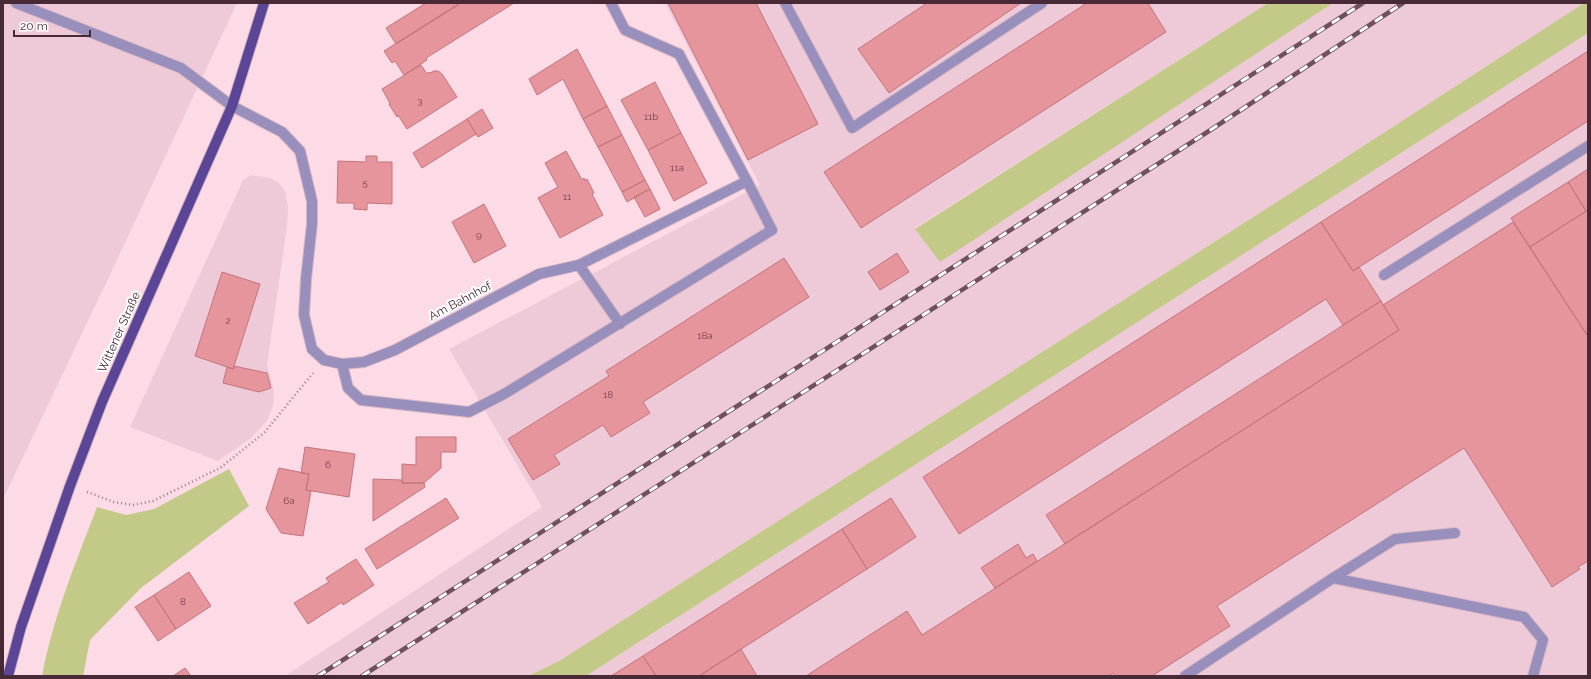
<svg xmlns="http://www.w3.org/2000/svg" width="1591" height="679" viewBox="0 0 1591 679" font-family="Raleway,sans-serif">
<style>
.built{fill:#eecad8}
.green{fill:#c3ca88}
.building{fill:#e7959d;stroke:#c3747c}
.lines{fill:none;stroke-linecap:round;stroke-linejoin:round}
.lane-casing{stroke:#d8b7c4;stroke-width:12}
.street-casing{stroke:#d8b7c4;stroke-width:12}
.primary-casing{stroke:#d8b7c4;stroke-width:12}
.path{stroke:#9b7b88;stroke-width:2.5;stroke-dasharray:1 3;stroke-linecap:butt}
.lane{stroke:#988fbd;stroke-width:10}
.street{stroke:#988fbd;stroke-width:10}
.primary{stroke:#5b4596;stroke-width:10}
.rail-casing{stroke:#6f505d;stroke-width:4.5}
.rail{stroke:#fff;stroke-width:3;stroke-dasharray:9;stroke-linecap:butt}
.labels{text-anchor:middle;stroke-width:4;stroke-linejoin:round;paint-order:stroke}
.number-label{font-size:10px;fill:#704450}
.street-label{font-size:12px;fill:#482936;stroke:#fff}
</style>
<rect width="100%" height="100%" fill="#fcdbe7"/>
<path class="built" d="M3,3H237L109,277L3,499Z
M665,3H1268L915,228L940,261L1333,3H1584L1297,189L559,661L528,676H285L542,507L449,349L760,185Z
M1588,33V676H586Z
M251,175L270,178L279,183L285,191L288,207L287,226L267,365L273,386L274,398L273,406L267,421L250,439L218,461L130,427L243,180Z"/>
<path class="green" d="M1268,3H1333L940,262L915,229Z
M1584,3H1588V33L586,676H528L559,661L1297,189Z
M229,469L249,506L141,588L90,640L83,676H42C53,617 76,562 97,507L126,515L154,509Z"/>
<path class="building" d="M426,3H457L458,5L396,44L386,28Z
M460,3H514L426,58L427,60L404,75L395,61L392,63L384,51Z
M668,3H756L818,124L748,160Z
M927,3H1021L889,93L858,49Z
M1087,3H1148L1166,32L861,228L824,172Z
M577,49L607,106L583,119L563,79L537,95L529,79Z
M1588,51V121L1353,271L1321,222Z
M421,65L427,74L429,72L430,73L434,71H438L442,74L457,97L407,129L398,115L397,117L389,104L390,103L382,89Z
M655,82L681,133L648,150L621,100Z
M607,106L622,135L598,147L583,119Z
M482,109L493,128L478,137L467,119Z
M467,119L476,134L422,168L413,153Z
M681,133L707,183L674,201L648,150Z
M622,135L645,180L622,192L598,147Z
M566,151L582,180L584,178L585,181L587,179L594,193L592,194L603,215L560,238L538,198L558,187L545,163Z
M366,156H377V162H392V204L367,203V210L354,209V203H337L338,161L366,162Z
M1588,169V210L1586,211L1568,182Z
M645,180L650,189L627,202L622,192Z
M1568,182L1586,211L1530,247L1511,218Z
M650,189L660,209L645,217L634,197Z
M484,204L506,246L474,263L452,222Z
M1588,210V334L1587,335L1530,247Z
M1321,222L1353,271L1359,267L1381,301L1343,325L1326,299L959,534L923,477Z
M1513,222L1587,335L1588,334V561L1578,567L1580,569L1552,587L1464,448L1217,606L1230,626L1152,676H1115L1113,673L1108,676H806L907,611L922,635L1399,330L1383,305Z
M897,253L909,272L880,290L868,272Z
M784,258L809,297L643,402L650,413L611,437L603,425L554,455L560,464L533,480L508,439L609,376L606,371Z
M222,272L260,284L233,369L195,356Z
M1381,301L1399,330L1065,544L1046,515Z
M234,366L267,373L271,388L259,392L223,383L227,367L233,369Z
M416,437H456V452H441V468L424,483H402V464L416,465Z
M305,447L355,454L349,497L306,490L309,474L301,473Z
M279,468L309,474L306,490L311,491L303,536L281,533L266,509Z
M373,479L402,480V483H424L425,487L373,521Z
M446,498L459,518L377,569L365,549Z
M891,498L916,537L867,569L842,529Z
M842,529L867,569L699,676H656L643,656Z
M1018,544L1026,558L1033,554L1037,561L995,588L981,568Z
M356,559L374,585L343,605L342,602L308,624L294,603L329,582L326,578Z
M189,572L211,606L176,629L154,595Z
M154,595L176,629L158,641L135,607Z
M741,649L757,676H699Z
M643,656L656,676H611Z
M185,668L191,676H173Z"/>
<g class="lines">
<defs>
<path id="lane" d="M611,3L625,30L679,54
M785,3L852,128L1042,3
M579,265L620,324
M1384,275L1588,146
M342,364L348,388L361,400L469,412L504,394L772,230L747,181
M1333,578L1524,617L1543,640L1533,676
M1185,676L1333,578L1395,539L1455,533"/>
<path id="street" d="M16,3L181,68L232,106L282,132L300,151L312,201V224L306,279L304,315L312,349L324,360L342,364L364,362L395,350L539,274L579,265L747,181L679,54"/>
<path id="primary" d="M8,676L21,627L70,486L102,402L232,106L264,3"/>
</defs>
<use href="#lane" class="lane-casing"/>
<use href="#street" class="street-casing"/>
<use href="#primary" class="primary-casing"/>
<path class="path" d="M87,492L114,502L133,505L153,501L220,468L264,433L313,373"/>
<use href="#lane" class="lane"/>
<use href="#street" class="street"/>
<use href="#primary" class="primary"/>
<defs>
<path id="rail" d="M318,676L1363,3
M362,676L1209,131L1403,3"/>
</defs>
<use href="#rail" class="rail-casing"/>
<use href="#rail" class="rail"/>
</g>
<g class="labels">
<g class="number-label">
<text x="420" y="104">3</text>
<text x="651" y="120">11b</text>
<text x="677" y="171">11a</text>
<text x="365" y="186">5</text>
<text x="567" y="200">11</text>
<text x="479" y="238">9</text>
<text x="228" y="324">2</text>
<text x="705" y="339">18a</text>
<text x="608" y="398">18</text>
<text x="328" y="468">6</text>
<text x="289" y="504">6a</text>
<text x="183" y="605">8</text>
</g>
<g class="street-label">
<text transform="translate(460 301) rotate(-28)" y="4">Am Bahnhof</text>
<text transform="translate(119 332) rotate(-66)" y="4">Wittener Straße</text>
</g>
</g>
<rect width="1591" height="679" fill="none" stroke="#482936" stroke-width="8"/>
<path d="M14 30v6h76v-6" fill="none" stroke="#482936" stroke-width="2"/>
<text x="20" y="30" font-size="12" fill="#482936" stroke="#ffffff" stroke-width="3" paint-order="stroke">20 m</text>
</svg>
